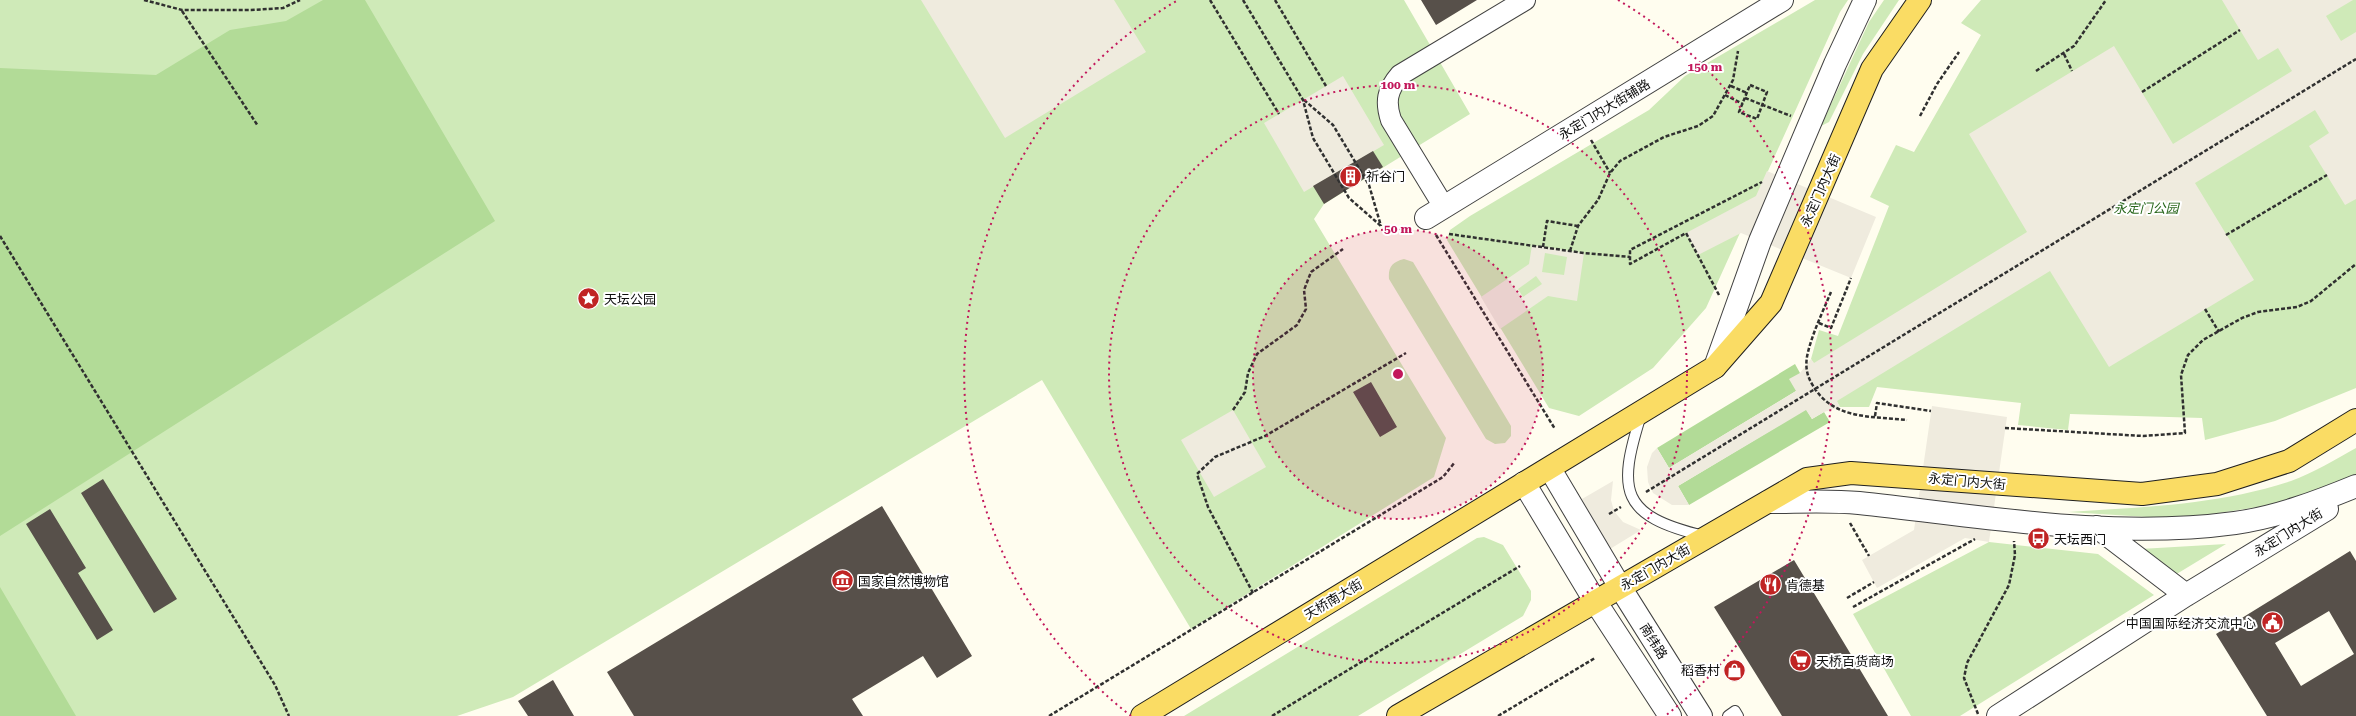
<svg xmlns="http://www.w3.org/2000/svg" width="2356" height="716" viewBox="0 0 2356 716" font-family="'Roboto Serif','Noto Sans SC',serif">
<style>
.green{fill:#cfeab8}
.forest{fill:#b2db97}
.plaza{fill:#efebde;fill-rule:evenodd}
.building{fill:#57504a;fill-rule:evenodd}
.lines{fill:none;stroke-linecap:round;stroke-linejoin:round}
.service-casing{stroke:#414141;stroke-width:12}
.minor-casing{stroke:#414141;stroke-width:22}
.tertiary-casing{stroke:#414141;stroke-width:24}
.primary-casing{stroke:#1f1f1f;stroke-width:24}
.path{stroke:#303030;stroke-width:2.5;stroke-dasharray:4 2;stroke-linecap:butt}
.service{stroke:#fff;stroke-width:10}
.minor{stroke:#fff;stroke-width:20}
.tertiary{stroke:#fff;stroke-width:22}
.primary{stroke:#fadc64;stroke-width:22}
.ring{fill:none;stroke:#c2185b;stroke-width:2;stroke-dasharray:2 4}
.labels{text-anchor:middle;stroke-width:4;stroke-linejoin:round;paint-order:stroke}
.street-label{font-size:13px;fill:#0e0e0e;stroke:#fff}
.poi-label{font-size:13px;fill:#0e0e0e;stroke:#fff;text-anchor:start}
.park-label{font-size:13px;font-style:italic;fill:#29671d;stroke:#fff}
.centre{fill:#c2185b;stroke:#fff;stroke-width:2}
.ring-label{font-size:12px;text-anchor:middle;font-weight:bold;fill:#c2185b;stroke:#fff;stroke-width:4;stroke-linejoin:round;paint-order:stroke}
</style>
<rect width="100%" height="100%" fill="#fffdef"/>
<path class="green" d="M0,0H1404L1470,114L1324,204L1314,219L1446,438L1434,477L1191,629L1042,380L513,697L457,716H0Z
M1815,0H1848L1840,12L1706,308L1653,368L1579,416L1549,408L1447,240L1450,230L1470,216L1649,110L1685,76Z
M1884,0H1899L1863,54L1829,122L1821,126L1869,22Z
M1981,0H2356V388L2275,421L2205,440L2202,418L2070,414L2068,430L2018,425L2021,403L1877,387L1869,407H1840L1811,359L1819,330L1838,336L1889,206L1870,197L1896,145L1914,152L1981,35L1961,23Z
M1404,259L1413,262L1511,426V436L1505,443L1495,444L1486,439L1389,279C1388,267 1392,262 1404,259Z
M2356,448V474L2325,488L2265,506L2179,519L2068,512C2143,507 2219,505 2291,481C2313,473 2336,459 2356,448Z
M1484,537L1503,545L1531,591V600L1523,616L1358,716H1184L1477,538Z
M1989,542L2098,554L2154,595L1960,716H1911L1853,614Z
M2226,544L2175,575L2140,549Z"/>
<path class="forest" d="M323,0H365L495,221L0,536V68L156,75L230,30L286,21Z
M1795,364L1800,373L1796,391L1669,468L1657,448Z
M1806,409L1812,419L1824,412L1830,422L1689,505L1678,486Z
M0,587L76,716H0Z"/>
<path class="plaza" d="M921,0H1114L1146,52L1005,138Z
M2222,0H2353L2326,16L2341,41L2356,32V199L2345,205L2309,146L2329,133L2315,110L2195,183L2254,280L2109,367L2050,271L1837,401L1840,407L1824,412L1812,419L1806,410L1678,486L1689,505H1672L1653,493L1648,482L1647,467L1652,453L1657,448L1669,468L1796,391L1789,379L1800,373L1811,359L1814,363L2027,232L1969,134L2114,46L2173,144L2292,71L2278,48L2258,60Z
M1343,76L1384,145L1304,192L1264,123Z
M1767,171L1876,217L1851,278L1741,233L1698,255L1686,233L1756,196Z
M1532,245L1584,253L1577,301L1548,296L1500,329L1481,297L1529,264ZM1545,253L1567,257L1564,275L1542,272ZM1536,276L1542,284L1523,297L1518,289Z
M1932,406L2007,417L1989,542L1965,538L1877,588L1862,560L1914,530Z
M1233,410L1266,467L1214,497L1181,440Z
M1613,481L1611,500L1614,511L1623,522L1641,530L1610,549L1582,499Z"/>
<path class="building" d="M1421,0H1477L1436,25Z
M1373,151L1383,167L1324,204L1313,186Z
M1371,382L1397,427L1380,437L1353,392Z
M103,479L177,599L154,613L81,493Z
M882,506L972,656L937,678L923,656L852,699L863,716H634L607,672Z
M50,509L86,568L78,573L113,630L97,640L26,524Z
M2350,551L2356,561V716H2267L2216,634ZM2329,611L2354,654L2301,686L2275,643Z
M1794,560L1888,716H1782L1714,607Z
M553,680L574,716H528L518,701Z"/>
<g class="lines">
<defs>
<path id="service" d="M1641,415C1617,491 1620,516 1704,536
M1728,716L1735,711L1738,716"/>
<path id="minor" d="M1444,207L1391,120C1385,102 1387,90 1400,75L1525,0"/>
<path id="tertiary" d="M1426,218L1782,0
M1715,367L1760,241L1835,64L1865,0
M1550,469L1620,587L1701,716
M1524,483L1595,601L1670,716
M1768,502C1798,502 1829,500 1859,503C1982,516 2110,540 2235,523C2277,517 2317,502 2356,486
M2097,527L2186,595
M1998,716L2186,595L2327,509"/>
<path id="primary" d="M1142,716L1715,367L1771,303L1872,69L1920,0
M1398,716L1807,479L1851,473L2142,494L2217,484L2289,461L2356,420"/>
</defs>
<use href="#service" class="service-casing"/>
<use href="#minor" class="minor-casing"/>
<use href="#tertiary" class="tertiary-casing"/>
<use href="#primary" class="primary-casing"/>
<path class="path" d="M144,0L182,10H251L283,8L300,0
M1210,0L1279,114
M1243,0L1303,100L1313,138L1349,198L1381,226
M1275,0L1326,86
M182,11L258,126
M2064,54L2072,71
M2036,71L2074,46L2106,0
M1750,85L1767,92L1757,119L1739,112Z
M1731,86L1747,93
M2142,92L2240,30
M1725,95L1743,104
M1745,98L1791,116
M1304,100L1333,125L1369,185L1381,226
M1920,116L1937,84L1959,52
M1591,140L1610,173
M1449,234L1584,253L1630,257
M1436,235L1555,429
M2226,235L2327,175
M0,236L275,685L289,716
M1543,247L1547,221L1578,226
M1570,251L1578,226L1598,200L1610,173L1620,161L1664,137L1698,126L1713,116L1733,80L1738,51
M1831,292C1823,311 1813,332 1808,352C1805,364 1806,374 1812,384C1832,420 1871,416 1907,420
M1719,295L1686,233L1630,264V250L1762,182
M2205,309L2219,332
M1819,323L1831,328L1851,278
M1233,410L1245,392L1248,373L1257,354L1297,325L1306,309L1304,290L1311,272L1343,249
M1875,416L1877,403L1931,411
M2005,428L2143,436L2185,433L2181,375L2188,355L2203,340L2242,318L2258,312L2297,307L2311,301L2356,264
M1646,492L2356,59
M1609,514L1621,507
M1850,523L1869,556
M1253,593L1208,507L1197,474L1215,457L1265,436L1406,353
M1847,598L1874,582
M1853,607L1975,539
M1978,714L1964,678L1967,663L2009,585L2015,555L2014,541
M1049,716L1443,477L1455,462
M1272,716L1520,566
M1498,716L1595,658"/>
<use href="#service" class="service"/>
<use href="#minor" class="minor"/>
<use href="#tertiary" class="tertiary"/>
<use href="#primary" class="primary"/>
</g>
<circle cx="1398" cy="374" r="145" fill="#c2185b" fill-opacity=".12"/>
<g class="ring">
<circle cx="1398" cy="374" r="145"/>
<circle cx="1398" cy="374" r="289"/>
<path d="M1131 716A434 434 0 0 1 1178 0M1618 0A434 434 0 0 1 1665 716"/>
</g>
<defs>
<symbol id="building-disc" viewBox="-11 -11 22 22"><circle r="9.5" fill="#c02424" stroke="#fff"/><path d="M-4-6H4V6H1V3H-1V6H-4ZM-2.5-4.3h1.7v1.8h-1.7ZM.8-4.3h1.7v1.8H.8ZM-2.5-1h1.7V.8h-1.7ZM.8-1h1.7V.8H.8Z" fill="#fff"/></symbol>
<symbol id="sight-disc" viewBox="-11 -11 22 22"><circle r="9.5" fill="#c02424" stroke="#fff"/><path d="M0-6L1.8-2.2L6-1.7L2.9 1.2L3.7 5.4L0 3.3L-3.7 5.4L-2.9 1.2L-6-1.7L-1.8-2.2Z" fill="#fff"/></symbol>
<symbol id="bus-disc" viewBox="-11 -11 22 22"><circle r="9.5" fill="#c02424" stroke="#fff"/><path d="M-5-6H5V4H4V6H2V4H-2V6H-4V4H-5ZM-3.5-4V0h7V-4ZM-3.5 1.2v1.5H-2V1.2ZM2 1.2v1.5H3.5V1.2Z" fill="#fff"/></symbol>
<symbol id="museum-disc" viewBox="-11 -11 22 22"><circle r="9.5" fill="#c02424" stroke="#fff"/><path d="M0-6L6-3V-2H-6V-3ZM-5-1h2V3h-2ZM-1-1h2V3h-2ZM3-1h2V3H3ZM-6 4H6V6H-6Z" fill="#fff"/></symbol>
<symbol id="restaurant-disc" viewBox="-11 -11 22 22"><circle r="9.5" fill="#c02424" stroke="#fff"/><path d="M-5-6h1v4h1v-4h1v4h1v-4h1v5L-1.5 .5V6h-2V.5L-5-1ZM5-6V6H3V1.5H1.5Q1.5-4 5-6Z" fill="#fff"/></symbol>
<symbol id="civic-disc" viewBox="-11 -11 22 22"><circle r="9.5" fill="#c02424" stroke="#fff"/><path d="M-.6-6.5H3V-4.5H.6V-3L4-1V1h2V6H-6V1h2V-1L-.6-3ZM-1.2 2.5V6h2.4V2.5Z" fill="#fff"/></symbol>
<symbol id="supermarket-disc" viewBox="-11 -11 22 22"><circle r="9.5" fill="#c02424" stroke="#fff"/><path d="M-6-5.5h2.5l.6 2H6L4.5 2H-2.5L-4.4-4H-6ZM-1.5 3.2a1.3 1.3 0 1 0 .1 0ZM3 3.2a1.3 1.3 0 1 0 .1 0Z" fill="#fff"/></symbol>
<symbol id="shop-disc" viewBox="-11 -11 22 22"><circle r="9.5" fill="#c02424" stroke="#fff"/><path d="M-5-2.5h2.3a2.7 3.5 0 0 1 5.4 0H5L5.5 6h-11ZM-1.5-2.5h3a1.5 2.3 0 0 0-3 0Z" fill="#fff"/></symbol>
</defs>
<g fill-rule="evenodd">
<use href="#building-disc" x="1338" y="164" width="25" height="25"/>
<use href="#sight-disc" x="576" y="286" width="25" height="25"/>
<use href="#bus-disc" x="2026" y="526" width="25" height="25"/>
<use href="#museum-disc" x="830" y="568" width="25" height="25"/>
<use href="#restaurant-disc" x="1758" y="572" width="25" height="25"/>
<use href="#civic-disc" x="2260" y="610" width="25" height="25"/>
<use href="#supermarket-disc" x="1788" y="648" width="25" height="25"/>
<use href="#shop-disc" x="1722" y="658" width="25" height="25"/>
</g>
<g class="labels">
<g class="street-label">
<text transform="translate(1604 109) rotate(-31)" y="5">永定门内大街辅路</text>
<text transform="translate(1820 190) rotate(-66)" y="5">永定门内大街</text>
<text transform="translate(1967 481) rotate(5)" y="5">永定门内大街</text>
<text transform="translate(2288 532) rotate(-32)" y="5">永定门内大街</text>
<text transform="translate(1655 567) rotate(-30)" y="5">永定门内大街</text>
<text transform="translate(1333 599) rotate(-31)" y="5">天桥南大街</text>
<text transform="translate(1654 641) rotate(58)" y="5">南纬路</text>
</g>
<g class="poi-label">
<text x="1366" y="181">祈谷门</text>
<text x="604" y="304">天坛公园</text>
<text x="2054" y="544">天坛西门</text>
<text x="858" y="586">国家自然博物馆</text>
<text x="1786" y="590">肯德基</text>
<text x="2256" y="628" text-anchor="end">中国国际经济交流中心</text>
<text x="1816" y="666">天桥百货商场</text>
<text x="1720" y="675" text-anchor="end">稻香村</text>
</g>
<g class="park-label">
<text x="2146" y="213">永定门公园</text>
</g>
</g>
<circle cx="1398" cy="374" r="6" class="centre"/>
<g class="ring-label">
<text x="1705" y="71">150 m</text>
<text x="1398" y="89">100 m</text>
<text x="1398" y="233">50 m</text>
</g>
</svg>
